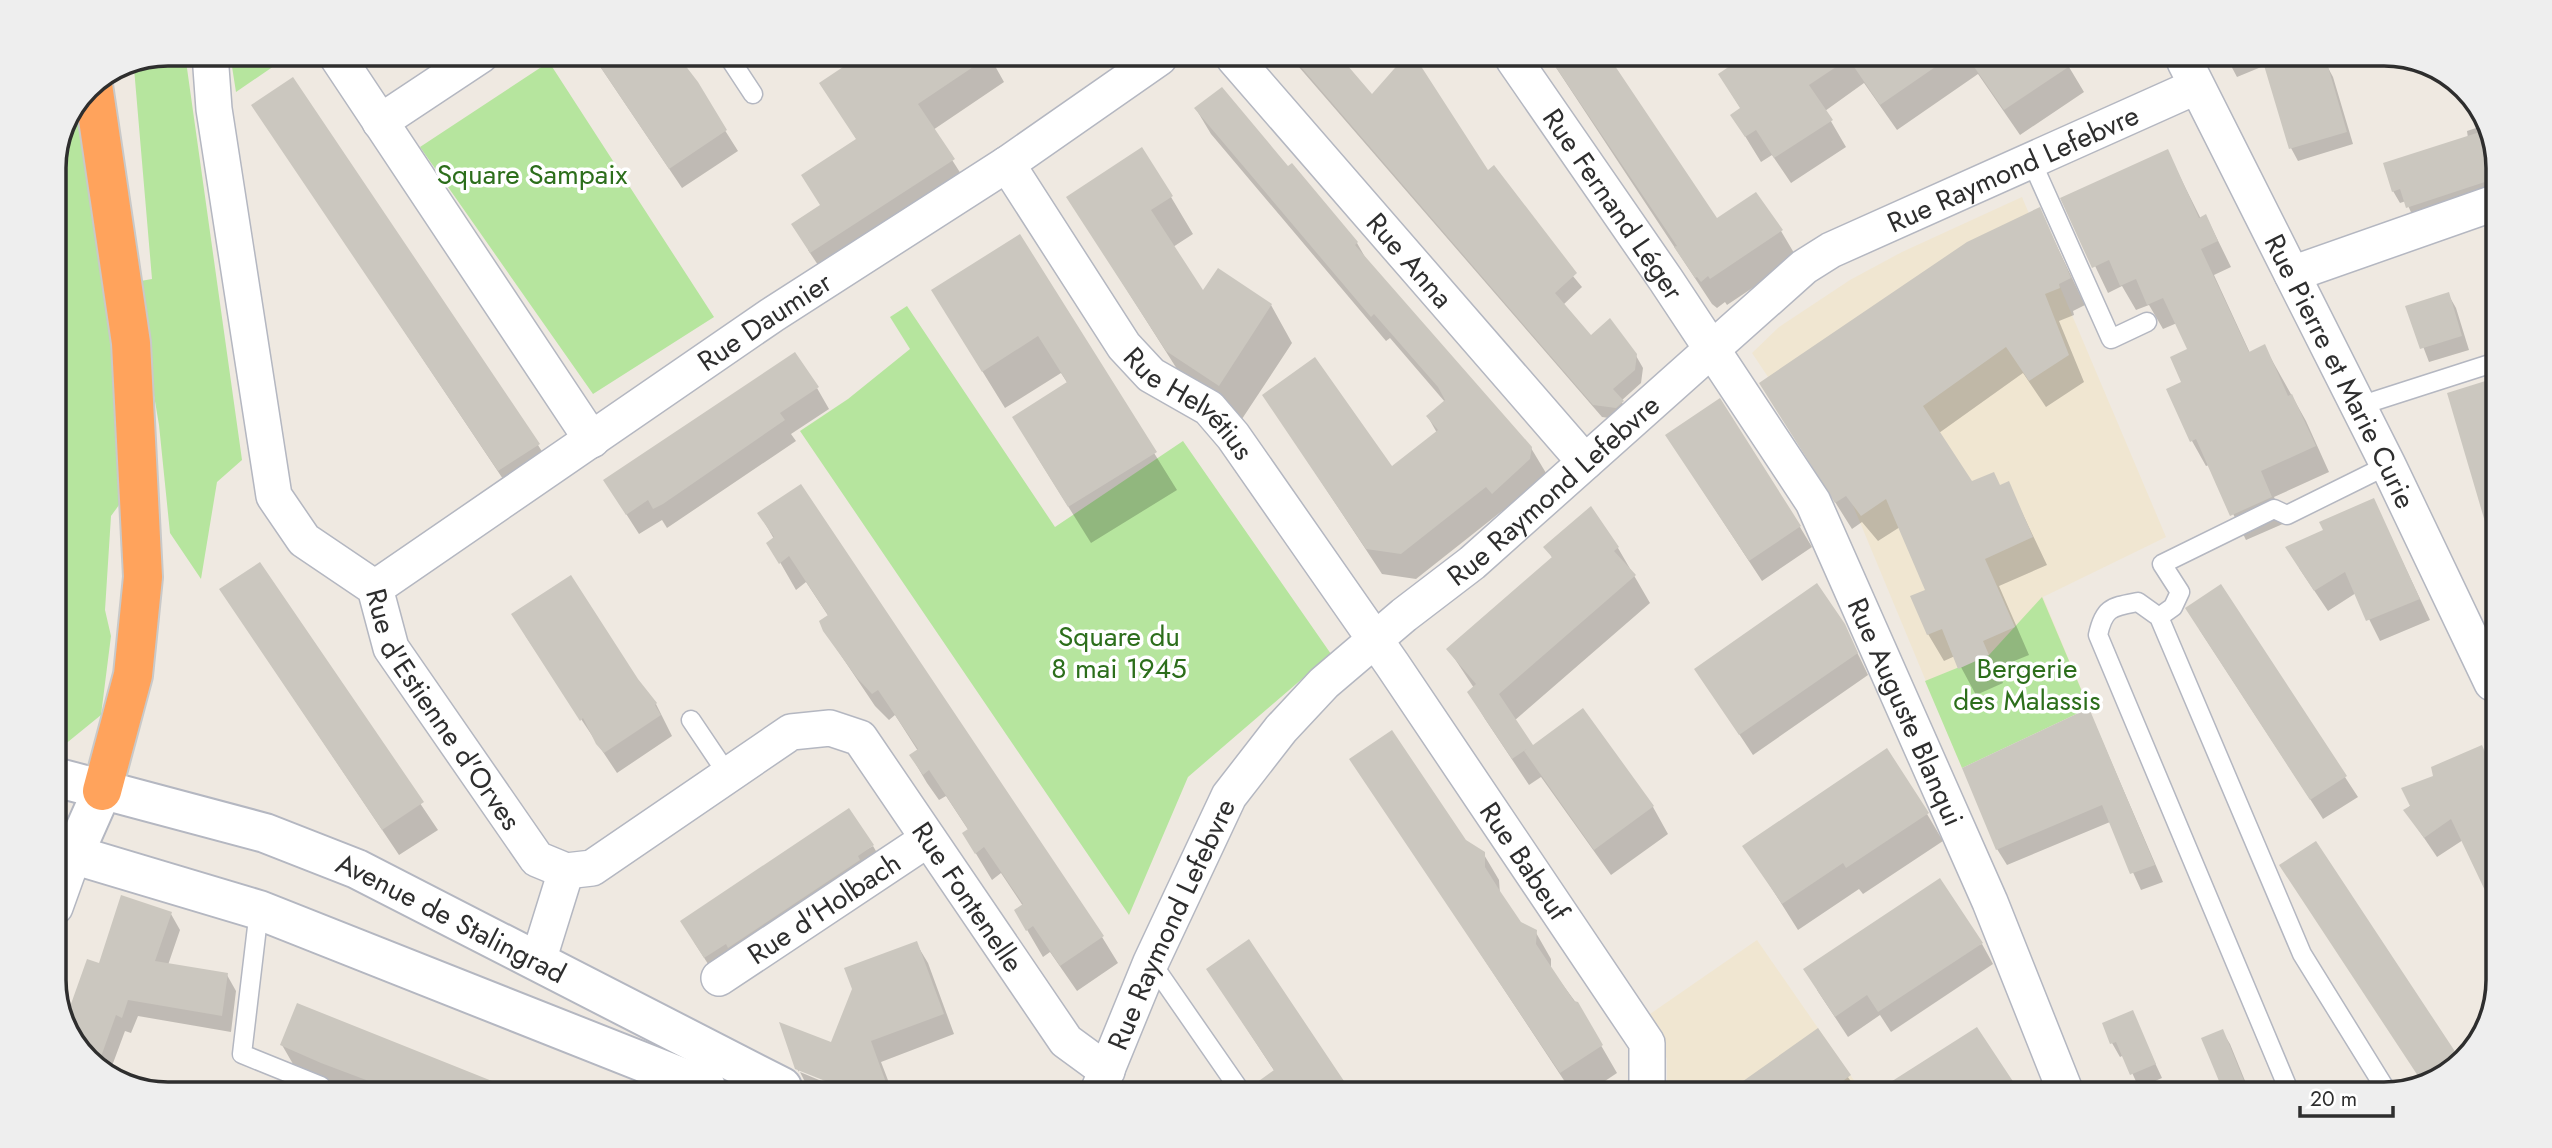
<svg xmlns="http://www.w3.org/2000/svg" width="2552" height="1148" viewBox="0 0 2552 1148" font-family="Jost,sans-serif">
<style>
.education{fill:#f0e6d1}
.green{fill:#b6e59e}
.shadow{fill:#0003}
.building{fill:#cbc7bf}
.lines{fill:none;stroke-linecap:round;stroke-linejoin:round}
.service-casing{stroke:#b4b7c1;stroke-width:21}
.minor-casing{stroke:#b4b7c1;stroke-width:38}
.secondary-casing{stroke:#b4b7c1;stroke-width:42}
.motorway-casing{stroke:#c9c9c9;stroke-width:42}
.service{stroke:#fff;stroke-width:18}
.minor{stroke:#fff;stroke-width:35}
.secondary{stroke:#fff;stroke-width:38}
.motorway{stroke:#ffa35c;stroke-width:38}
.labels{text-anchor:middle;stroke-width:7;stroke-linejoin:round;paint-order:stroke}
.street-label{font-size:28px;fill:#2e2e2e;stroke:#fff}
.park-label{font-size:28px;fill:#2c6e1b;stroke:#fff}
.rim{fill:none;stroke:#2e2e2e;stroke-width:3.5}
</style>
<rect width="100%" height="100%" fill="#efe9e1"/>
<path class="education" d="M2022,197L2166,537L2043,597L2089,708L1962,768L1852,503L1752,353L1779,327L1850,280L1902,252Z
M1757,940L1818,1028L1862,1092L1667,1091V1059L1650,1014Z"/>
<path class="green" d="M168,54H185L242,460L217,482L201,579L170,533L159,425L135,282L152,279L134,68Z
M230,54L290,55L236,92Z
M549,62L714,317L593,394L420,147Z
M78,109L121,413L127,494L111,516L105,610L111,636L101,715L58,750L55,749L54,161Z
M907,306L1055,527L1183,441L1331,654L1188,777L1129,915L800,431L848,399L910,349L890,317Z
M2042,597L2089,708L1962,768L1925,681L1989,655Z"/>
<path class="shadow" d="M593,56H678L738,151L682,188Z
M861,57H990L1004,82L933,130L968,185L826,277L808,250L822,207L857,140L822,83Z
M1112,58H1164L1131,80Z
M1292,59H1340L1372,96L1487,172L1582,287L1563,305L1591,338L1635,354L1643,368L1641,383L1621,401L1629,414L1623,420L1602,417Z
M1551,60H1609L1717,220L1781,231L1797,258L1727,305L1725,302L1717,308L1712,304Z
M1742,60L2066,62L2084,92L2020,135L1978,74L1897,130L1864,83L1825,111L1846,147L1791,183L1772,155L1761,162L1732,115L1741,109L1720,75Z
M2229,62L2326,64L2333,77L2353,144L2298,161L2291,148L2266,65L2237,77Z
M254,106L538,445L554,471L515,497Z
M1196,109L1288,169L1357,243L1369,264L1531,448L1546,473L1544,485L1507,518L1502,511L1416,579L1382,574L1264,395L1392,469L1437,433L1428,417L1445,402L1390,338L1386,341L1211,134Z
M2485,125L2498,161L2497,192L2414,219L2406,201L2400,203L2393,191L2468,138L2467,131Z
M2167,151L2201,219L2206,216L2231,267L2214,275L2250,353L2264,346L2306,421L2329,472L2274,497L2285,523L2246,540L2209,465L2206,466L2192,441L2183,383L2189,350L2177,323L2163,329L2149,305L2136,310L2122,286L2108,293L2063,199Z
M1068,197H1171L1193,234L1173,247L1203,293L1271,305L1292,343L1240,422L1189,388Z
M2039,209L2085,305L2073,311L2074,315L2059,321L2084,382L2046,407L2023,373L1939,433L1971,483L2000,487L2008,483L2047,565L1999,586L2029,655L1997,668L2003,683L1976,695L1955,656L1944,661L1928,634L1927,591L1900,527L1878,541L1862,522L1852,529L1761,384Z
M1020,237L1177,490L1091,543L1036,455L1068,384L1061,373L1005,408L955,327Z
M2448,294L2456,308L2469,350L2429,362L2408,307Z
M2495,380L2494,548L2449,394Z
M817,388L829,409L791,434L796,441L667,528L662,520L639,534L605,481Z
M1667,436L1800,527L1812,547L1762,581Z
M2374,501L2430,620L2380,641L2356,593L2328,611L2299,568L2326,531Z
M759,513L1102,937L1118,963L1077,991L1050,952L1043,957L1016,911L1023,906L1001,873L992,880L964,834L969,831L946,796L939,800L927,783L911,756L918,751L895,715L889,720L875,706L836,648L829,617L806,582L796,590L769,543L774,539Z
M1546,547L1618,548L1650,603L1514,721L1532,747L1583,711L1653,807L1668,834L1611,875L1541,777L1529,785L1485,719L1469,692L1474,688L1449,650L1553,559Z
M260,565L438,830L399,855L221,590Z
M2220,586L2358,797L2323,819L2199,629Z
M1844,625L1868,675L1753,755L1696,669Z
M525,635L637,680L656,704L672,736L617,773Z
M2089,710L2163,882L2141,890L2110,822L2007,865L1997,849Z
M2481,747L2492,765L2488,888L2463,840L2437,857L2405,810Z
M1352,759L1483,853L1499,880L1500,894L1520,923L1535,931L1551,959V969L1577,1004L1617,1073L1590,1091H1571Z
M1927,814L1943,841L1863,894L1859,889L1798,930L1745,846Z
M873,846L885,866L717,978L694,942Z
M171,914L180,930L168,965L227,975L236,991L231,1032L138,1016L131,1033L125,1031L109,1074L78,1049L67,1021L88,961L100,965Z
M916,943L928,963L954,1034L881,1062L891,1088H848L799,1069V1072L797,1068L832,1045Z
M1982,944L1993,964L1891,1032L1880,1015L1848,1037L1817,990Z
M1208,969L1348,1090L1261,1089L1258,1084L1275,1072Z
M298,1005L501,1086H312L304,1083L282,1045Z
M2132,1013L2162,1078L2139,1088L2124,1055L2120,1057L2112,1043Z
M1817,1031L1858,1092L1732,1091Z
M2222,1031L2230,1044L2250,1093H2226L2203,1039Z
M800,1072L838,1088H808Z"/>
<path class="building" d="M593,56H678L698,82L727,130L669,169Z
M858,57H988L918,104L955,159L810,253L791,224L820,205L801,175L856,139L819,83Z
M1294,59H1342L1372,94L1401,61L1408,66L1417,60L1488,170L1494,165L1577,273L1555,293L1591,335L1610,318L1637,354L1635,370L1613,389L1624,401L1616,408L1593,405Z
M1551,60H1611L1717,218L1756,192L1783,230L1710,279L1708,276L1701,282L1697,277L1695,278L1674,247L1677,246Z
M1739,60L1845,61L1809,85L1833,120L1774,158L1756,130L1745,137L1730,115L1740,108L1718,74Z
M1850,61H1944L1880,105Z
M1970,61L2055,62H2076L2004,110Z
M2263,62L2327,63L2347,132L2289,149Z
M293,77L540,444L498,471L251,105Z
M1222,87L1288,166L1292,163L1358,242L1355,245L1532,447L1530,459L1492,494L1486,487L1401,554L1366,549L1262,395L1315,357L1392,466L1438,430L1426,416L1445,400L1438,387L1374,314L1371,317L1194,108Z
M2483,131L2486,141L2490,140L2498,161L2497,178L2406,208L2400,189L2392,192L2383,163Z
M1142,147L1173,196L1151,210L1203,290L1218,268L1272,304L1219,386L1166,351L1066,197Z
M2168,149L2199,218L2206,214L2218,241L2201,249L2249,352L2265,344L2288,396L2292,394L2316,446L2261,471L2272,497L2230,516L2196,439L2190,442L2166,389L2181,382L2170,357L2187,349L2163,298L2147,305L2136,279L2120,286L2109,260L2092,268L2060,198Z
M2040,207L2071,278L2059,284L2060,288L2045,294L2069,355L2029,381L2006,347L1923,406L1972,481L1994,472L2000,485L2009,481L2033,537L1985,559L2015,627L1983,641L1989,655L1958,669L1942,629L1927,635L1910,596L1925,590L1886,499L1861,516L1846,496L1835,503L1759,383L1967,242Z
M1020,234L1157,452L1068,507L1012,417L1067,382L1038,336L982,372L931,290Z
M2449,292L2462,336L2420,349L2405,306Z
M795,352L819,387L780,413L785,420L663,504L653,509L648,500L626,515L603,480Z
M2495,378L2494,531L2488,532L2447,393Z
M1720,398L1801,526L1749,561L1665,435Z
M801,484L1104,936L1060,966L1033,926L1026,931L1014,910L1023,904L984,847L975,854L962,833L968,829L929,770L923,775L909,755L918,749L878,690L872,694L857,678L823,631L819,621L828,615L789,556L779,564L766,543L774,537L757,513Z
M2374,498L2420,599L2366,621L2345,572L2314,591L2285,547L2323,530L2319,522Z
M1591,506L1619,547L1614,551L1636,575L1499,694L1533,745L1583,708L1654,806L1594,850L1524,751L1528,748L1512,759L1467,692L1476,684L1446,649L1552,557L1543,547Z
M260,562L424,802L382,830L219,589Z
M571,575L638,679L657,703L655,705L661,715L604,753L596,744L583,718L580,721L511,614Z
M1817,583L1845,624L1858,653L1739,735L1694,669Z
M2221,584L2347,776L2310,800L2185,608Z
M2089,708L2155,865L2130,874L2102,805L1996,850L1962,768Z
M1392,730L1466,840L1485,852V867L1500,891L1521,922L1537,930L1536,944L1574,1001L1578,1002L1603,1045L1560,1073L1349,759Z
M2482,745L2491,766L2490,901L2451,819L2424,838L2403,810L2410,806L2401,788L2433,776L2431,767Z
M1887,748L1929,813L1846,868L1843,863L1782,904L1742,846Z
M849,808L874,845L858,856L860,860L728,948L726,944L704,958L680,921Z
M2316,841L2460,1059L2447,1075L2422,1082L2279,865Z
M1940,878L1983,943L1878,1012L1867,995L1835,1017L1803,969Z
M121,895L172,912L155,961L228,973L222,1016L128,1000L122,1018L116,1015L98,1065L78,1049L66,1018L87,959L99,963Z
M1249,939L1350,1090L1282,1089L1256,1083L1274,1070L1206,969Z
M917,941L944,1014L871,1041L888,1088H843L795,1069L779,1022L831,1042L852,989L844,968Z
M297,1003L502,1085L501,1086H382L321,1063L280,1045Z
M2133,1010L2156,1064L2130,1075L2116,1042L2110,1044L2102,1023Z
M1977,1027L2020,1092H1875Z
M1818,1028L1851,1075L1828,1092L1729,1091Z
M2223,1029L2249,1093H2224L2201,1038Z"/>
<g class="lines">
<defs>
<path id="service" d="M728,56L753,94
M2031,160L2111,339L2147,322
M2359,406L2496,362
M2159,617L2302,954L2388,1093
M691,720L728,775
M259,910L242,1054L321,1086
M1151,962L1239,1089
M2290,1093L2098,635C2104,607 2112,607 2138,602L2159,617L2173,607L2180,592L2162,564L2274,509L2287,515L2388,465"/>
<g id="minor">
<path id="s1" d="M210,54L214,109L274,496L304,540L375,588L391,648L537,859L566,871L592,868L791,732L830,728L860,738L1066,1041L1107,1071"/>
<path d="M336,55L592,440"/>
<path id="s2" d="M1234,58L1585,462"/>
<path id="s3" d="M1514,60L1666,280L1813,502L1990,902L2066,1093"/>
<path id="s4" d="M2185,62L2388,465L2492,683"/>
<path d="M380,122L481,55"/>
<path id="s5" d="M1007,164L1124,346L1151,375L1209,408L1233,436L1392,664L1647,1043V1091"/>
<path d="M2292,274L2497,202"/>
<path id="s6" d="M375,588L772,315L1007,164L1159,58"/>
<path d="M55,907L74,854"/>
<path d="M538,961L566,871"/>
<path id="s7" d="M719,978L928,839"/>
<path id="s8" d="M1099,1089L1151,962L1229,796L1281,729L1324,683L1404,615L1472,563L1804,267L1831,250L2195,87"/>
</g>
<g id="secondary">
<path id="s9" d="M55,777L265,833L357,869L782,1087"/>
<path d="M55,849L259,910L706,1087"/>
<path d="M74,854L102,791"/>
</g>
<path id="motorway" d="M93,85L131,343L143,577L133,675L102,791"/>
</defs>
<use href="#service" class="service-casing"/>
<use href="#minor" class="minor-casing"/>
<use href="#secondary" class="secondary-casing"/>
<use href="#motorway" class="motorway-casing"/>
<use href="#service" class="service"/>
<use href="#minor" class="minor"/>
<use href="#secondary" class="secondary"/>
<use href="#motorway" class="motorway"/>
</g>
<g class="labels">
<g class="street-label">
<text dy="10" stroke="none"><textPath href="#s8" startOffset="1335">Rue Raymond Lefebvre</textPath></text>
<text dy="10" stroke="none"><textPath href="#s3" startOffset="175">Rue Fernand Léger</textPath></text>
<text dy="10" stroke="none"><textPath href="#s2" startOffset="268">Rue Anna</textPath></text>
<text dy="10" stroke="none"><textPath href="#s6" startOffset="472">Rue Daumier</textPath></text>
<text dy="10" stroke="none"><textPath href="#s4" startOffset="346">Rue Pierre et Marie Curie</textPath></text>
<text dy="10" stroke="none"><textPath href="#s5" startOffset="304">Rue Helvétius</textPath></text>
<text dy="10" stroke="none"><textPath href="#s8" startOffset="768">Rue Raymond Lefebvre</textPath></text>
<text dy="10" stroke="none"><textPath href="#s1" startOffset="726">Rue d'Estienne d'Orves</textPath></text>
<text dy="10" stroke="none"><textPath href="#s3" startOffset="763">Rue Auguste Blanqui</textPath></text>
<text dy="10" stroke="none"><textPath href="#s5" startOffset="875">Rue Babeuf</textPath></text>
<text dy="10" stroke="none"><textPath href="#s1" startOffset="1466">Rue Fontenelle</textPath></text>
<text dy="10" stroke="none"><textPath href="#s7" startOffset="126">Rue d'Holbach</textPath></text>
<text dy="10" stroke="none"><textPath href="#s9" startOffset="422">Avenue de Stalingrad</textPath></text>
<text dy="10" stroke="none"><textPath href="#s8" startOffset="180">Rue Raymond Lefebvre</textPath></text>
</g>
<g class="park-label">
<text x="532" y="184">Square Sampaix</text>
<text x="1119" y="646">Square du<tspan x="1119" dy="32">8 mai 1945</tspan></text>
<text x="2027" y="678">Bergerie<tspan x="2027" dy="32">des Malassis</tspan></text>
</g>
</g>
<path d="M0 0H2552V1148H0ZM168 66H2384A102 102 0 0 1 2486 168V980A102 102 0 0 1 2384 1082H168A102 102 0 0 1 66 980V168A102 102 0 0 1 168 66Z" fill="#eee" fill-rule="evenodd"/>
<path class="rim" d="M168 66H2384A102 102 0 0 1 2486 168V980A102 102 0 0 1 2384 1082H168A102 102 0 0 1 66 980V168A102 102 0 0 1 168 66Z"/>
<path d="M2300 1106v10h93v-10" fill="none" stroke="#2e2e2e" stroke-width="3.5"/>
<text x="2310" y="1106" font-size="21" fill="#2e2e2e" stroke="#ffffff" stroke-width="5" paint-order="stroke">20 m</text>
</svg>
